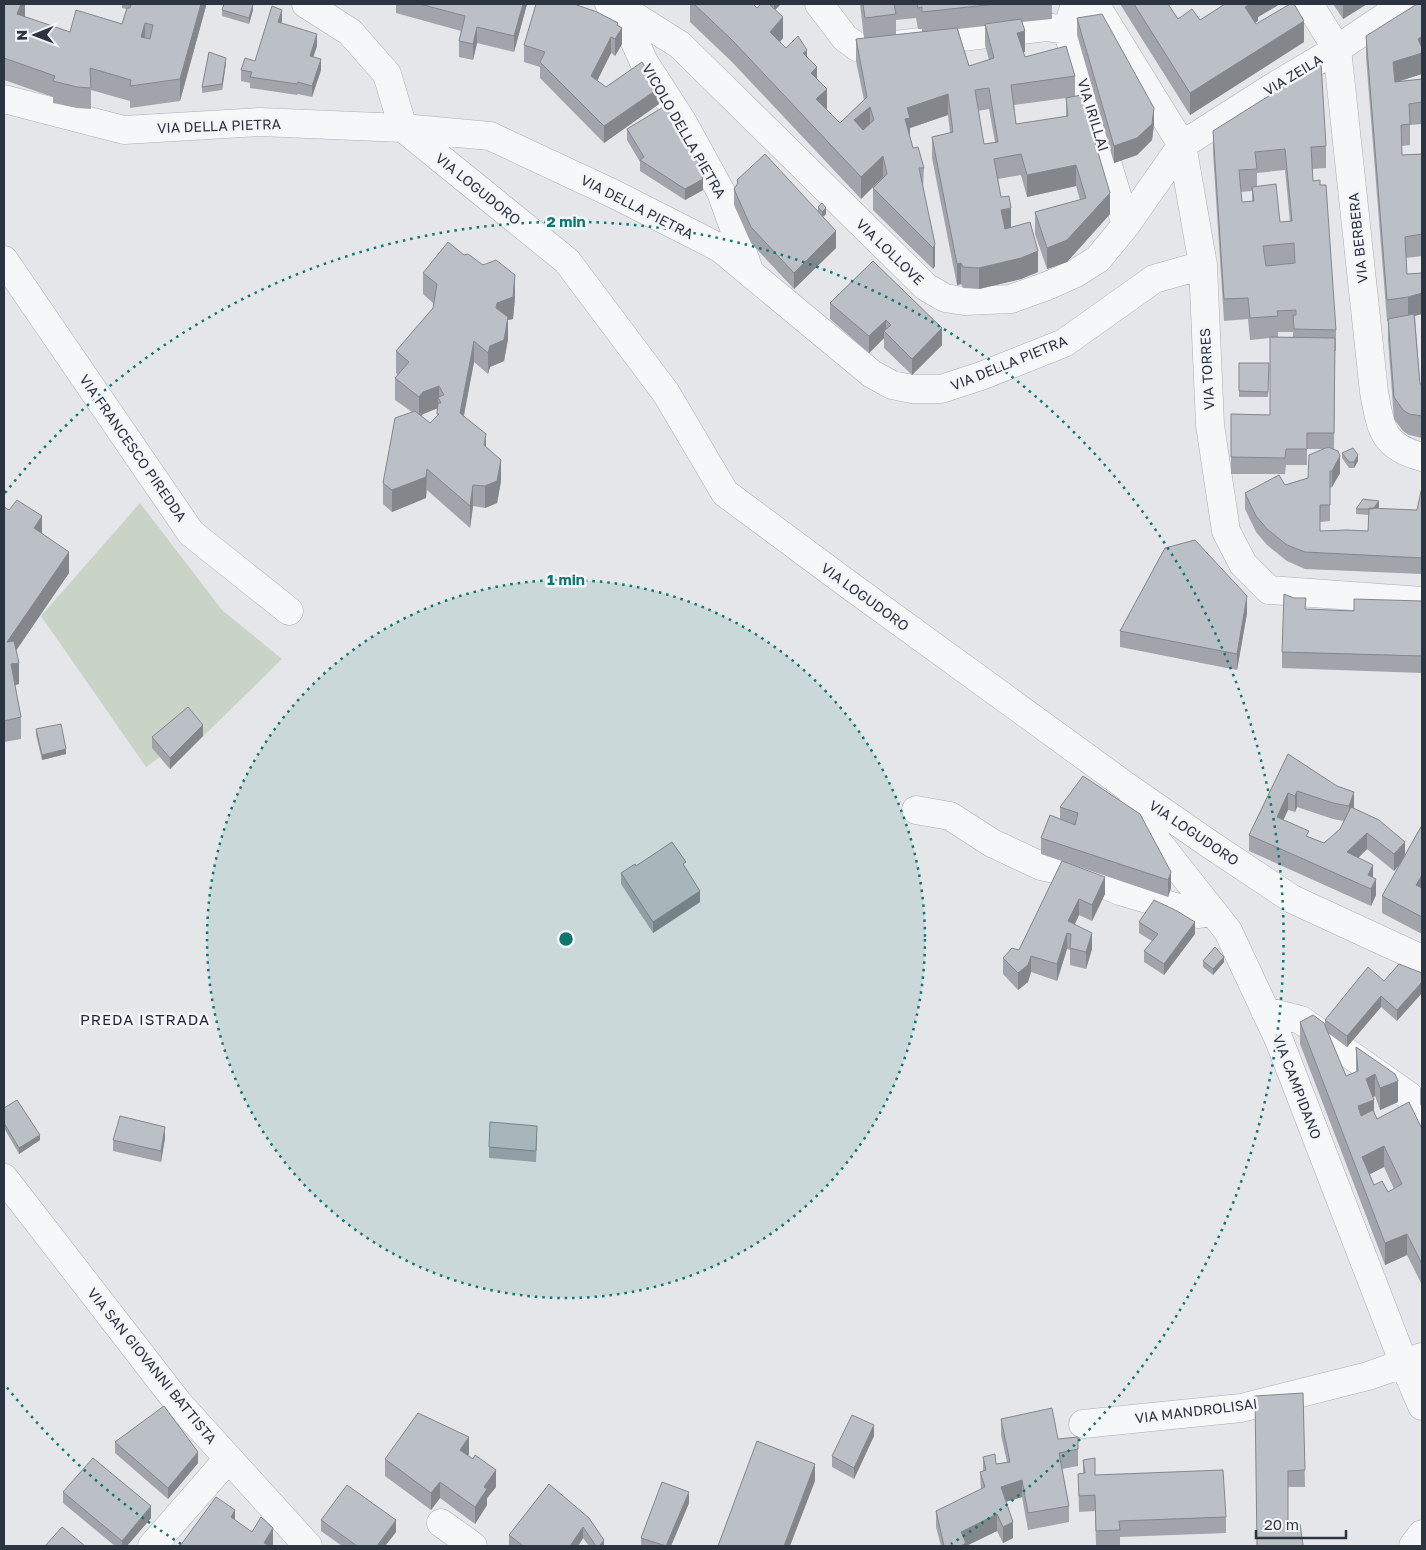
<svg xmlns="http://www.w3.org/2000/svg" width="1426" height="1550" viewBox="0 0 1426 1550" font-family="'Golos Text',sans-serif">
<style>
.green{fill:#c9d4c6}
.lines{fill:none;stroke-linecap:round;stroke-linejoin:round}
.minor-casing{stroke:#a9adb4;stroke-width:29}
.minor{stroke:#f6f7f9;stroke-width:28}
.wall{fill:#a1a5ab;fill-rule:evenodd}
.shaded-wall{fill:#83868b}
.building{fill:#bbc0c7;stroke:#83868b;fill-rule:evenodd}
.ring{fill:none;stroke:#0f766e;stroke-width:2.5;stroke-dasharray:2.5 5}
.labels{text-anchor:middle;stroke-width:5;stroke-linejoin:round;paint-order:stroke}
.street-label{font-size:14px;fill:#2d3441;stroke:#f3f5f8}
.neighbourhood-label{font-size:15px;letter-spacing:1px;fill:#1f2532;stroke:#f3f5f8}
.centre{fill:#0f766e;stroke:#f3f5f8;stroke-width:2.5}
.ring-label{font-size:15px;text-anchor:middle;font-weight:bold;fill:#0f766e;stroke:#f3f5f8;stroke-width:5;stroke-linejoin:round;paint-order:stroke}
</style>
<rect width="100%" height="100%" fill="#e4e6ea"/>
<path class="green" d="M140,503L222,610L282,659L170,769L160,757L146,767L41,616Z"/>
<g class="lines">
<defs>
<path id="minor" d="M306,4L350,32L387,74L403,128
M609,4L623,9L680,45L926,287L945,298L964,301L1011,299L1047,286L1076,273L1098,259L1126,225L1182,145L1273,87L1337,49L1404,4
M819,4L845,38L859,48L887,46L1046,27L1067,30
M1075,4L1067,30L1126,225
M1095,4L1182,145L1203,265L1210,425L1226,531L1243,564L1269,590L1422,601
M1309,4L1337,49L1374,392C1381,429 1382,446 1422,457
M634,16L631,24L634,40L644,62L682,121L721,192L750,273
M4,99L124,130L260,122L403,128L490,136L614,194L720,248L872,374L892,385L912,389H941L981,376L1064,343L1154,279L1203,265
M403,128L567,261L666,393L725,493L845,582L1130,789L1208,843L1292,899L1422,959
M4,260L191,533L289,611
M1131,791L1153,836L1228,931L1279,1040L1404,1364L1422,1406
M916,810L950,816L992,843L1041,866L1082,875L1120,891L1199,914L1213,912
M1265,1011L1301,1020L1409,1096L1422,1120
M4,1178L179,1404L308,1546
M1083,1424L1241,1408L1368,1376L1422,1357
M441,1523L473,1546
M152,1546L228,1459
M1413,1546L1422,1534"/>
</defs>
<use href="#minor" class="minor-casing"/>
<use href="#minor" class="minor"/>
</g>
<path class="wall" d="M4,4H25V17L70,32L122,24L127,9L122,8V4H206V6L180,101L130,108V101L91,90V109L77,108L53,103V97L4,80Z
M396,4H527L514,52L477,43L473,60L459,57V41L461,31L396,13Z
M690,4H753L757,8L761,4H781L775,10L783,38L780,42L786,48L807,57L817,79L827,110L840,123L864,100L856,61V39L864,38L860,4H1052V19L1022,22L1025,52H1023L1025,57L1075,76V96L1110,214L1067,262L1047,269L1035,234V212L1080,200L1076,186L1027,197L1021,175L998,179L1001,197L1011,227L1038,272L1021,279L979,289L963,288L961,284L957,285L932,158V137L950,133L948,115L910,128V136L913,148L924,168L923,189L935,244V266L933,269L873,210V188L883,177L861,199L732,62L690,22ZM916,18L918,29H922V32L896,35V20ZM985,26V45L989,60L969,66L958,29ZM1066,98V117L1016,124L1014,105ZM989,109L995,142L984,144L978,111Z
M1120,4H1168L1178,19L1200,20L1225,4H1280L1258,17V21L1255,22L1256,24L1304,42L1190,115Z
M1333,4H1367L1343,19Z
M222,10H253L249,24L222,16Z
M1077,18L1154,124L1152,140L1137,155L1114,163L1077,35Z
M282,21V23L317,46L313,56L321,70L312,97L298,94L297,95L250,88V83L241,81V70L255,61Z
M618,26L622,44L615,56L611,53L597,81L606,87L659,104L604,143L540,78V67L524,62V45Z
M1366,36L1422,74L1400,81L1422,79V124L1410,125V145L1402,146V155L1422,154V256L1406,258L1407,274L1415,316L1420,384H1422V438L1409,435L1403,431L1394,419L1388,340V321H1387L1366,57Z
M226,63L222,90L202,93V87Z
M627,129L703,190L685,200L640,171V162L627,140Z
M1213,131L1326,146V168L1312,169L1313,181L1336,330V351H1335L1334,449L1340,473L1332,487L1330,488V521L1320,522V531H1368L1369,515L1356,514V509L1379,507L1378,509L1417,510L1422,487V574L1305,569L1287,561L1267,545L1256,532L1245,509V493L1285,485L1308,478L1324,449H1307V465H1286L1285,474H1231V414L1270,415V338L1250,340L1248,319L1224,321L1213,153ZM1285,170L1290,222H1280L1257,186V173ZM1252,191V202H1242L1241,192ZM1278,332H1293V337H1278Z
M737,180L818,211V207L826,214L823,217L836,248L794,289L751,243L734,205V189L737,185Z
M873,261L942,345L912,375L884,348V338L869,353L830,319V303Z
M423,273L515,297L513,319L508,320V339L504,361L490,367L488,374L474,362L464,416L486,447L501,481L497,503L485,508L473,506L470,528L427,490L426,498L392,512L383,504V483L412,412L395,400V378L398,375L396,373V351L433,308V303L423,294ZM438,408L437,417L430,423L421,416L423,414Z
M1239,363H1269L1268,397H1239Z
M1342,453L1358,461L1354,468H1349L1342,458Z
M4,507L42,533L69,573L16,650L19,684L15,685L21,717V739L4,742Z
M1422,601V673L1282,668V652L1306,609L1354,611Z
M1247,613L1237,670L1120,647V631Z
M36,729L66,754L42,760L36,735Z
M203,736L170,769L152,748V737Z
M1288,754L1354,809L1405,855L1422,825V934L1382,913V896L1401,863L1394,871L1367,849L1358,858L1373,878L1376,895L1371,906L1249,851V835ZM1297,807L1333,819L1344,821L1340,829L1324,843L1309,837L1283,820L1288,810L1295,812Z
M1060,807L1140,814L1171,888L1168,897L1041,854V838L1060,820Z
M1062,861L1105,894L1092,921L1079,915L1075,924L1092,949L1086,969L1070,965V950L1067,949L1057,981L1031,972L1028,982L1018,990L1003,974V958L1019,950Z
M636,866L686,869L700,902L653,933L621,884V873Z
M1139,922L1195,934L1164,975L1144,962V951L1152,941L1139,933Z
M1203,961L1224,962L1213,975L1203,967Z
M1399,964L1397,1021L1381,1007L1347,1047L1328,1033L1346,1076L1356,1072V1047L1398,1102L1380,1110L1375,1096L1373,1097L1374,1112L1377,1119L1422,1129V1285L1407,1255L1385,1265L1300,1044V1022L1325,1025V1020L1384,981ZM1384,1167L1394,1189L1388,1192L1374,1185L1370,1174Z
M1422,1087V1107L1420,1104V1088Z
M4,1108L40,1140L19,1154L4,1128Z
M537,1137L536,1162L489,1158V1147Z
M165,1138L161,1162L113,1151V1140Z
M1303,1393L1305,1487H1288V1526L1300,1524L1303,1546H1257Z
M1001,1419L1058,1439L1078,1437V1466L1062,1469L1069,1506V1522L1028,1530L1022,1497L1006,1502L1013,1538L1003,1543L997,1531L966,1546H941L936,1527V1511L981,1490L980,1472L983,1471V1457L996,1464L1007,1462L1001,1435Z
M874,1436L854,1479L832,1467V1456Z
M115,1442L198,1463L168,1499L115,1453Z
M469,1454L468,1456L496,1487L487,1498V1505L475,1524L440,1498L431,1510L385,1476V1459Z
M1083,1460L1095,1475L1226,1517V1533L1120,1537V1546H1096L1095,1511L1079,1512L1078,1474H1083Z
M549,1484L604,1546H589L583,1538L578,1546H509V1535Z
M63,1492L151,1518L127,1546H115L63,1503Z
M689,1503L671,1546H641V1538Z
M321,1520L396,1532L385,1546H342L321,1531Z"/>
<path class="shaded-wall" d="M21,4H25V15L17,36V14Z
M201,4H206V6L180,101V79Z
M253,4V10L249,24V18Z
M523,4H527L514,52V36Z
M776,4H781L774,11V5Z
M1251,4H1280L1258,17V21L1245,29V7Z
M1343,4H1367L1343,19Z
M282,10V21L278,33V22Z
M783,17V38L770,54V32Z
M1304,21V42L1190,115V93Z
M145,23V44L141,37Z
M618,23V34L622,28V44L615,56V39L617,25Z
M477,27V43L473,60V44Z
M1025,31V52L1017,54V33Z
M317,34V46L310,67V56Z
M1422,36V74L1393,83V62L1418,39Z
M611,37V53L591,93V76Z
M807,50V71L803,53Z
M226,58V63L222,90V84Z
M321,59V70L312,97V86Z
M817,67V88L811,73Z
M659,88V104L604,143V126Z
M827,89V110L816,99Z
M948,94V115L910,128V139L905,119L907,108Z
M870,107V128L854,141V120Z
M1154,108V124L1152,140L1137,155L1114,163V146Z
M883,156V177L861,199V177Z
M1076,165V186L1027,197V175Z
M703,179V190L685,200V189Z
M1110,193V214L1067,262L1047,269V248Z
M826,208V214L822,217V212Z
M1011,208V229L1001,232V210Z
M836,231V248L794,289V273Z
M935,244V266L933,269V248Z
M1038,251V272L1021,279L979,289V268Z
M961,263V284L957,285V264Z
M515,275V297L513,319L508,320V339L504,361L490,367L488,374V353L497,303Z
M1422,293V314L1408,318V297Z
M886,320V333L884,331V338L869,353V336Z
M942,328V345L912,375V359Z
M474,341V362L460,434V413Z
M439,386V400L438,397V408L423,414L419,418V397L423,392Z
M486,434V456L484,445Z
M1358,455V461L1354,468V462Z
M1340,456V473L1332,487V471Z
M501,460V481L497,503L485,508V486Z
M427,469L426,498L392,512V490Z
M473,485V506L470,528V506Z
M1379,501V507L1372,515V509Z
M42,516V538L34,528Z
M69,552V573L7,664V642Z
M1247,596V613L1237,670V654Z
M19,663V684L11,686V664Z
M203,725V736L170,769V758Z
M66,749V754L42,760V755Z
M1297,791V807L1295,812V796Z
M1354,792V808L1349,822V806Z
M1288,793V810L1277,834V817Z
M1367,833V849L1347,869V852Z
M1405,842V858L1394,871V854Z
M1373,865V882L1368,875Z
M1171,872V888L1168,897V880Z
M1422,875V891L1416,885Z
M1105,877V894L1092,921V905Z
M1376,879V895L1371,906V889Z
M700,891V902L653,933V922Z
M1079,899V915L1070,934L1068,921Z
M1195,922V934L1164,975V964Z
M1067,933V949L1057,981V964Z
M1092,933V949L1086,969V952Z
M1031,956V972L1028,982L1018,990V973Z
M1224,957V962L1213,975V969Z
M1422,982V993L1397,1021V1010Z
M1381,996V1007L1347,1047V1036Z
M1375,1074V1096L1366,1101V1079Z
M1398,1081V1102L1380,1110V1088Z
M1374,1100V1121L1358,1128V1106Z
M165,1127V1138L161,1162V1151Z
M40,1135V1140L19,1154V1148Z
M1384,1146V1167L1362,1178V1157Z
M1407,1234V1255L1385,1265V1243Z
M874,1425V1436L854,1479V1468Z
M469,1437V1454L460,1466V1450Z
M198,1452V1463L168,1499V1488Z
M815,1464V1481L790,1546H784Z
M496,1470V1487L487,1498V1505L475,1524V1507L484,1487Z
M1022,1480V1497L1001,1503V1487Z
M440,1482V1498L431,1510V1493Z
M689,1492V1503L671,1546H666Z
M151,1506V1518L127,1546H122V1541Z
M235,1510V1526L231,1517Z
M997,1514V1531L966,1546H961V1532Z
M396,1520V1532L385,1546H377Z
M1013,1522V1538L1003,1543V1527Z
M583,1527V1538L578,1546H570Z
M273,1528V1545L272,1546H264V1543Z
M604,1540V1546H599Z"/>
<path class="building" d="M4,4H21L17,14L70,32L76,10L122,24L127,8H130L131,4H201L180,79L130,86L131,80L90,68L91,88L77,87L53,81L55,76L4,58ZM145,23L153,25L150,39L141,37Z
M224,4H253L249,18L222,10Z
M420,4H523L514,36L477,27L473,44L459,41L465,16Z
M536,4H574L597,12L618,23L617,25L622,28L615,39L611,37L591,76L606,87L642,62L659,88L604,126L540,62L545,52L524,45Z
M694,4H753L757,8L761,4H769L783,17L770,32L786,48L798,36L807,50L803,53L817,67L811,73L827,89L816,99L840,123L867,97L856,39L957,28L969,66L994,58L985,24L1021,19L1025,31L1017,33L1025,57L1066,46L1075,76L1011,85L1016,124L1068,116L1066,98L1081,95L1110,193L1067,240L1047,248L1035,212L1086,198L1076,165L1027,175L1021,154L994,159L1001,197L1009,196L1011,208L1001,210L1005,229L1030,222L1038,251L1021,258L979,268L963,267L961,263L957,264L932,137L953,132L948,94L907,108L910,118L905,119L913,148L918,147L924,168H919L935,244L933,248L873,188L887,174L883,156L861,177L732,40ZM989,88L998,142L984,144L975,90ZM870,107L874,120L863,130L854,120Z
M863,4H894L896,14L865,18Z
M917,4H996L922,12V7L918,8Z
M1134,4H1168L1178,19L1192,9L1200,20L1225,4H1251L1245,7L1256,24L1290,4H1294L1304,21L1190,93Z
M1417,4H1422V36L1418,39L1422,48V53L1393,62L1395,82L1422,79V102L1409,104L1410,124L1401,125L1402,155L1422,154V234L1405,237L1407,274L1422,273V293L1408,297L1387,300L1366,36Z
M272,6L282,10L278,22L317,34L310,56L321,59L312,86L298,82L297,84L250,77L252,72L241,70L245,58L255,61Z
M1102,14L1154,108L1152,124L1137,138L1114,146L1077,18Z
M209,52L226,58L222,84L202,87Z
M1321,63L1326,146L1311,147L1313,181L1320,180V185H1326L1336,330L1294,329L1293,315H1296V310L1277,311L1278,316L1250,318L1248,298L1224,299L1213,131ZM1285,149L1292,221L1280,222L1276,184L1252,187L1254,201L1242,202L1239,170L1257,169L1255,152ZM1294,243L1295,263L1266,266L1263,246Z
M665,106L701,167L703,179L685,189L640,160L644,157L627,129Z
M765,154L836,231L794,273L751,227L734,189L738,183L737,180Z
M822,203L826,208L822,212L818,207Z
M448,242L464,255L468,254L483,265L496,260L515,275L513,297L497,303L496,308L508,317L504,340L490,346L488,353L474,341L460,413L486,434L484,445L501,460L497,481L485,486L473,485L470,506L427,469L426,477L392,490L383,483L395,418L415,411L430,423L439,414H437L438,403H441L438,397L444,395L439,386L423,392L419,397L395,378L409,362L396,351L433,308L437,284L423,273Z
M873,261L942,328L912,359L884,331L891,325L886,320L869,336L830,303Z
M1414,314L1420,384H1422V416L1409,414L1403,410L1394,397L1388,319Z
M1270,337L1335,338L1334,433H1307V449H1286L1285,458L1231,457V414L1270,415Z
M1239,363H1269L1268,392L1239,391Z
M1328,447L1338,451L1340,456L1332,471H1330V505H1320V531L1347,530L1368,531L1369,508L1417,510L1422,487V558L1305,552L1287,545L1267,529L1256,516L1245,493L1279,475L1285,485L1308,478L1309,455Z
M1353,448L1358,455L1354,462H1349L1342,453Z
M1363,499L1379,501L1373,509H1356Z
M17,500L42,516L34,528L69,552L7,642L14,641L19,663L11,664L21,717L4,721V507L9,510Z
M1195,540L1247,596L1237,654L1120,631L1165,548Z
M1284,594L1294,598H1306L1305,609L1354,611V599L1422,601V656L1282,652Z
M188,707L203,725L170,758L152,737Z
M61,724L66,749L42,755L36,729Z
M1288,754L1337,786L1354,792L1349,806L1333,803L1297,791L1295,796L1288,793L1277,817L1309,831L1306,836L1324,843L1340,829L1351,807L1379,820L1405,842L1394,854L1367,833L1347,852L1373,865L1368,875L1376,879L1371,889L1249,835Z
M1083,776L1140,814L1171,872L1168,880L1041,838L1050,815L1075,825L1078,813L1060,807Z
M1422,825V875L1416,885L1422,888V917L1382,896Z
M672,842L686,862L683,864L700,891L653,922L621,873L635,864L636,866Z
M1062,861L1105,877L1092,905L1079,899L1068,921L1092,933L1086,952L1070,948L1071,934L1067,933L1057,964L1031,956L1028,965L1018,973L1003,958L1012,948L1019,950Z
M1154,900L1177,911L1195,922L1164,964L1144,951L1158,934L1139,922Z
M1215,947L1224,957L1213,969L1203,961Z
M1399,964L1422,973V982L1397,1010L1381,996L1347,1036L1325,1020L1368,967L1384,981Z
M1313,1015L1324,1023L1346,1076L1358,1071L1356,1047L1395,1074L1398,1081L1380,1088L1375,1074L1366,1079L1374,1100L1358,1106L1361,1116L1373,1110L1377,1119L1409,1102L1422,1129V1264L1407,1234L1385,1243L1300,1022ZM1384,1146L1402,1184L1388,1192L1382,1181L1374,1185L1362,1157Z
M17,1100L40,1135L19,1148L4,1123V1108Z
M120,1116L165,1127L161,1151L113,1140Z
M490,1122L537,1126L536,1151L489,1147Z
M1303,1393L1305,1470L1288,1471V1526L1300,1524L1303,1545L1299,1546H1257L1255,1396Z
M164,1406L198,1452L168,1488L115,1442Z
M1052,1408L1058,1439L1078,1437V1449L1059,1453L1069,1506L1028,1513L1022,1480L1001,1487L1013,1522L1003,1527L997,1514L961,1532L966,1543L961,1546H944L936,1511L985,1487L980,1472L986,1470L983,1457L995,1454L996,1464L1010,1462L1001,1419Z
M418,1413L469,1437L460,1450L473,1459L475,1455L496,1470L484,1487L487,1489L475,1507L440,1482L431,1493L385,1459Z
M852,1415L874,1425L854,1468L832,1456Z
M757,1441L815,1464L784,1546H785H718Z
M93,1458L151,1506L122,1541L63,1492Z
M1095,1458V1475L1223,1470L1226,1517L1119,1521L1120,1530L1096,1531L1095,1495L1079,1496L1078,1474L1085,1473L1083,1460Z
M662,1482L689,1492L666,1546L641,1538Z
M549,1484L589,1518L604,1540L599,1546H596L583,1527L570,1546H523L509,1535Z
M347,1485L396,1520L377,1546H357L321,1520Z
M216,1497L235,1510L231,1517L252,1532L261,1517L273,1528L264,1543L270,1546H180Z
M62,1527L85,1546H45Z"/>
<circle cx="566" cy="939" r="359" fill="#0f766e" fill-opacity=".12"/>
<g class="ring">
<circle cx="566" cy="939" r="359"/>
<path d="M181 1544A717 717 0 0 1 5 1385M5 493A717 717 0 1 1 951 1544"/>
</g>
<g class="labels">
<g class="street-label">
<text transform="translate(1293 75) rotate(-31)" y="5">VIA ZEILA</text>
<text transform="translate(1093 115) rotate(73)" y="5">VIA IRILLAI</text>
<text transform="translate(219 126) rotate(-2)" y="5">VIA DELLA PIETRA</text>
<text transform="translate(684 131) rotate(60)" y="5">VICOLO DELLA PIETRA</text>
<text transform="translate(478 189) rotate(39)" y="5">VIA LOGUDORO</text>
<text transform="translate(637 207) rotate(27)" y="5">VIA DELLA PIETRA</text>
<text transform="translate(1358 238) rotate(-96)" y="5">VIA BERBERA</text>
<text transform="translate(890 252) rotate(44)" y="5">VIA LOLLOVE</text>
<text transform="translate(1009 363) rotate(-22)" y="5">VIA DELLA PIETRA</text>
<text transform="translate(1207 369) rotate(-93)" y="5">VIA TORRES</text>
<text transform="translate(133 448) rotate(55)" y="5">VIA FRANCESCO PIREDDA</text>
<text transform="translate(865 597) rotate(36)" y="5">VIA LOGUDORO</text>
<text transform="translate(1194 833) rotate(34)" y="5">VIA LOGUDORO</text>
<text transform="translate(1297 1087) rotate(69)" y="5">VIA CAMPIDANO</text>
<text transform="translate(152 1366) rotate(51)" y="5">VIA SAN GIOVANNI BATTISTA</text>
<text transform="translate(1196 1411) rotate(-7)" y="5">VIA MANDROLISAI</text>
</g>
<g class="neighbourhood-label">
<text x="145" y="1025">PREDA ISTRADA</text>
</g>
</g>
<circle cx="566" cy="939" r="8" class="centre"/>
<g class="ring-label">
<text x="566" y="227">2 min</text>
<text x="566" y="585">1 min</text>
</g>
<rect width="1426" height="1550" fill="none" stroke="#2d3441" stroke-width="10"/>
<g transform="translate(35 35) rotate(269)" stroke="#f3f5f8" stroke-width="4" paint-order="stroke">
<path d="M0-4L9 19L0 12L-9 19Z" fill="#2d3441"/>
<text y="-8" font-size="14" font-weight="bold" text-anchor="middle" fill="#2d3441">N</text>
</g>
<path d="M1256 1530v8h90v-8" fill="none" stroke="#2d3441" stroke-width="2.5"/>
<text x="1264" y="1530" font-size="15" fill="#2d3441" stroke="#f3f5f8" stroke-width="4" paint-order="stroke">20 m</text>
</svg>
